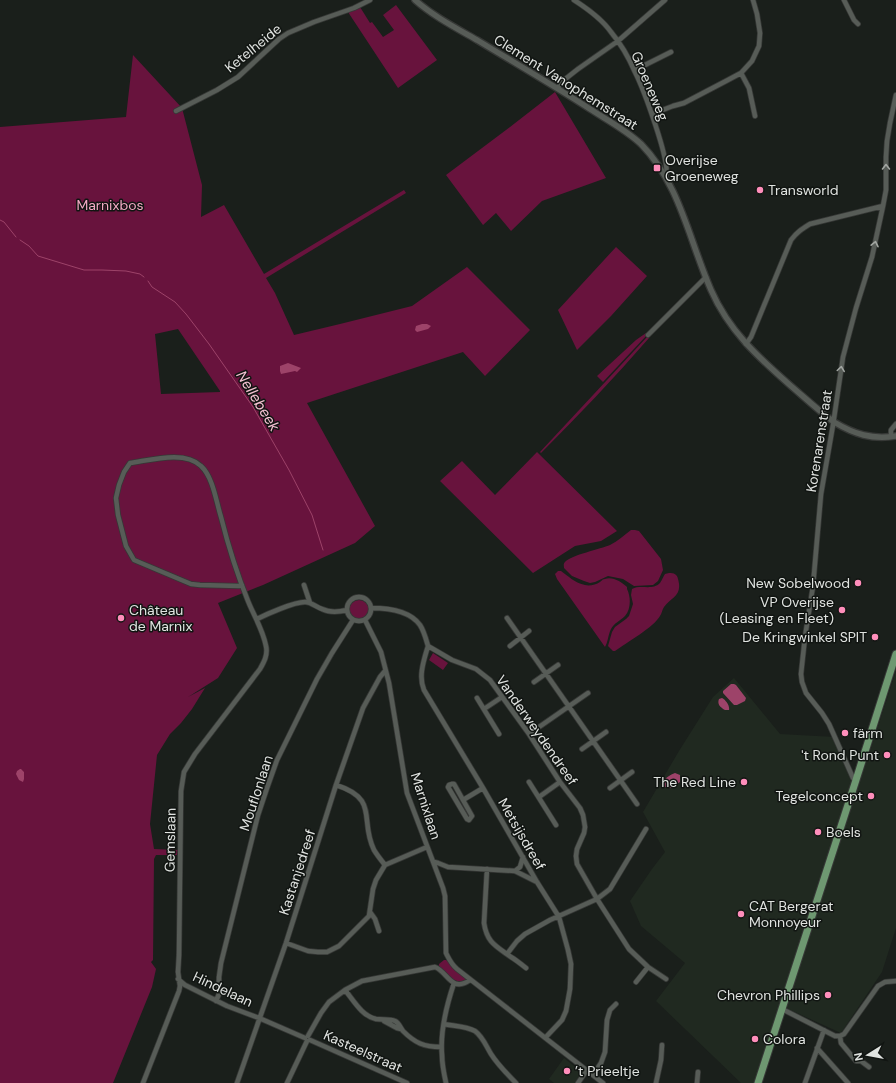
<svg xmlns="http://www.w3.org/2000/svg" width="896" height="1083" viewBox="0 0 896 1083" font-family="'DM Sans',sans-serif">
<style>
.built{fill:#202920}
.green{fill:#68133d;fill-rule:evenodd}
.water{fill:#9d4369}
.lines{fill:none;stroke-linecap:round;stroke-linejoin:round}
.stream{stroke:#9d4369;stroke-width:1}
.minor-casing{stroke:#363836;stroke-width:6}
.tertiary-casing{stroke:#363836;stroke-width:8}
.primary-casing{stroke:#363836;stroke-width:9}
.minor{stroke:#575c57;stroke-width:4.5}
.tertiary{stroke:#575c57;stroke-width:5.5}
.primary{stroke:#6e9871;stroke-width:7}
.oneway{stroke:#a2a6a2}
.poi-dot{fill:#ff8ebb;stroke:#111512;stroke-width:1.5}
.labels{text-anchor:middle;stroke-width:3;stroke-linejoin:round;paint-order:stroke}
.street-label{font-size:14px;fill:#e0e3e0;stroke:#111512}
.poi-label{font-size:14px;fill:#e0e3e0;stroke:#111512;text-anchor:start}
.park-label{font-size:14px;fill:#f3a9c4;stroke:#111512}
.water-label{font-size:15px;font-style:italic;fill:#f5c2d3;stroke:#111512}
</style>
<rect width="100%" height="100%" fill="#1a1f1b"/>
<path class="built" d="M896,671V928L882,972L841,1033L786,1008Z
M734,678L780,734L835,737L853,776L755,1083H741L656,1001L685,963L641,926L630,901L652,869L665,852L643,812L679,751L713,697Z
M564,1058L579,1070L580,1075L575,1083H554L549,1079Z"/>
<path class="green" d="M396,5L437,60L398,88L348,12L360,7L370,23L372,22L383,37L394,30L383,15Z
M133,55L182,108L202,185L201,217L224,205L264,274L404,190L406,193L266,278L275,293L294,335L340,324L412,306L467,267L530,330L485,376L463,352L307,403L375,526L355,543L263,585L218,603L237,648L218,678L188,697L205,688L192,709L181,723L170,734L157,755L150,824L154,849L178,850L177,855H156L154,859L153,960L151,962L156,969L152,987L113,1083H0V127L126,117ZM178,329L220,391V392L161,394L155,334Z
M555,92L606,178L542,201L511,231L496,213L483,225L446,175L510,127Z
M616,247L647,276L611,316L577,350L558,310Z
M646,333L647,335L603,382L597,376L636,340Z
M647,337L649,338C614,378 578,416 541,453L540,452Z
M537,452L617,531L601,541L575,546L533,573L440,481L462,461L495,495Z
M631,530H635L639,531L661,559L663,570L658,581L653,585L634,586L623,579L608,576L595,582L590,583L584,581L572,576L564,568C564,566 563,564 565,562C571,555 601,549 610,545C618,541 624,535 631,530Z
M558,571H561C568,576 575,583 585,585C589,586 596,585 600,582C603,580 601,580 605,579C612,576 622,582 627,587V589C631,597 631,609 625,616C620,621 614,623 611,629C608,635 608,642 605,647L557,579L555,574Z
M669,573C674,573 677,574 678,579C683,596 671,597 664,607C662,610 662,613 660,616C654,627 626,643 615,651H613L608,646L612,632L615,627L626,619L629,616L633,604L631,595L632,589C641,584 652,591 660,583C662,580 663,577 665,574Z
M349 610a10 10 0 1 1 20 0a10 10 0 1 1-20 0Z
M433,653L448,663L443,670L429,660Z
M444,960H446L448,961L466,979L465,981C454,984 446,974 439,966V964Z"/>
<path class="water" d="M422,324H427L431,326L428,329L417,332L415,330L416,326Z
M288,363L301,368L297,372L295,371L281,374L280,371V366Z
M731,684H734L736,685L746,698L745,701L737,705H734L723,693V691Z
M722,698C726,700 730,706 729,710H725C720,707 717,704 719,699Z
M20,769H21L24,772V779L23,782L19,780L16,774L17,771Z
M675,773L680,775V782L671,788L665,787L663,782C666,777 670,775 675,773Z"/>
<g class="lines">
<path class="stream" d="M0,220L4,222L16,237
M20,240L29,246L38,256L84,270H102L126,271L140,274L144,277
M148,281L152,287L175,302L186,314L209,344L253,407L289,470L312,515L323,550"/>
<defs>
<path id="minor" d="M574,0C588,9 602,19 611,32C621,44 629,58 635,72C643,88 671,162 666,177
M844,0L854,20L858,24
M635,70L671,52
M741,73L749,88L755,116
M557,88L564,80L578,69L618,41L665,0
M176,111L217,90L238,77L279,39L288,33L314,22L354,8L370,0
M652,114L673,106L684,103L726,81L741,73L752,61L759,46L760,33L757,14L753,0
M648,335L706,277
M746,344L751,337L791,240C797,232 802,229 810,224L883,206
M891,437V430L896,424
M304,585L310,603
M347 609a12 12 0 1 1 24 0a12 12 0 1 1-24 0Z
M371,608C388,608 410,611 420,625C424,631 426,639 428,646L452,660L476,669L490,680L529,734L560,782L580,808L583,815L585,827L584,833L577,849L576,856L577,864L597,899L550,920L525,934L517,941L507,954
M507,618L637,804
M257,619C267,614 294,602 305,602C311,602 316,607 322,609C330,613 339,612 347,610
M365,620L381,652L389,683L407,793L443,888L445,896L446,953C449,959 451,964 457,969L603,1083
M428,646C424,660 418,676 424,690L483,788L537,882L559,917L568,950L571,964L570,989L566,1011L562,1020L546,1037
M510,646L529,631
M534,682L558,665
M477,698L499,734
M484,709L502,697
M529,734L588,693
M582,749L606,732
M856,780L853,778L829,724L822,713L806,693L802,682L801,674L805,637L813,586L821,494L833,425L843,357L856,308L872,257L883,206L886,190V157L887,141L890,123L896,95
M529,782L556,825
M452,784H454L472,816L469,820L467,819L448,787L449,785Z
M336,785C380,799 359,820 374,850C377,855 381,860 385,865
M610,788L632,772
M539,797L560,782
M463,800L483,788
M646,829L610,889L597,899L629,949L648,967L666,979
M434,862L438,863L448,867L515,871L537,882
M487,869L484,923C487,943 496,946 511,957C516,960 521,964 526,968
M515,871L520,867L523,857
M370,912L375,919L379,931
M286,943L308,951L318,952H327L339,946L369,916L373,889L376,880L385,865L427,847
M178,979L185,985L227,1006L259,1018L305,1038
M636,982L648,967
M345,990C354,1001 362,1016 376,1019C382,1020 390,1019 395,1021C399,1023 400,1027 403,1031C415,1043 424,1047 441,1047
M216,1001L219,994V977L221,963L258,815L267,788L277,760L317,679L332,653L353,620
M782,1009L835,1036H840
M384,1021L397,1028L401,1029
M444,1024C454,1026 466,1026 475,1031C483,1037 486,1046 491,1054C498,1065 507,1074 516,1083
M308,1036L321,1013L329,1002L345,990L362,981L435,967C448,972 451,993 470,980
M840,1036L844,1034L878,986L885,982L896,981
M840,1036L841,1043L856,1061H861L869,1067
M310,1040L407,1083
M817,1048L848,1083
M593,1075L601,1063L605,1052L607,1020L610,1010L616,1004
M143,1083L179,991L180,986L178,972L179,955L181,791L184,772L195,754L260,669C264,662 268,655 266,646C263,630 254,616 248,601C237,574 228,545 221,517C216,501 213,477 201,466C185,450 151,460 130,463L124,472L119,485L116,498L118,515L126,546L134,560L191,584L200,585L239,586L242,585
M237,1083L286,943L336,785L363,708L380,677L385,671
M287,1083L307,1041
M446,1083C444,1074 442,1064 442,1055C440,1032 447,1004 454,983
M578,1083L587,1070
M656,1083L661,1060L662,1045
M697,1083L698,1072
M805,1083L824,1030"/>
<path id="tertiary" d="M415,0C433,16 456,28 477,40C515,63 553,85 590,109C607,120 626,130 641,144C680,184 689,240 711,290C729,331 758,357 791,386C805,398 819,411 834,422C854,434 872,440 896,436"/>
<path id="primary" d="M758,1083L856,780L896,654"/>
</defs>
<use href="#minor" class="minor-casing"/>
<use href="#tertiary" class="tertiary-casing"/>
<use href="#primary" class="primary-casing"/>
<use href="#minor" class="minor"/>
<use href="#tertiary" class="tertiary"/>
<use href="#primary" class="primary"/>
</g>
<defs><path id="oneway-chevron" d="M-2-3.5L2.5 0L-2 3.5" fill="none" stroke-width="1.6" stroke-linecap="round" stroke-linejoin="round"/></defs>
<g class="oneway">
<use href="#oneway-chevron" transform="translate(886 167) rotate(-90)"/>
<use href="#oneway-chevron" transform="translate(875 244) rotate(-78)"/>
<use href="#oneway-chevron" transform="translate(841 369) rotate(-82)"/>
</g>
<g class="poi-dot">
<rect x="653" y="164" width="8" height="8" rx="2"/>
<circle cx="760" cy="190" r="4"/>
<circle cx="858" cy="583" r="4"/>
<circle cx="842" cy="610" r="4"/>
<circle cx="121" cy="618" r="4"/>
<circle cx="875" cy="637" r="4"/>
<circle cx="845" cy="733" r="4"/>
<circle cx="887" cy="755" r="4"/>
<circle cx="744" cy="782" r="4"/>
<circle cx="871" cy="796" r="4"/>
<circle cx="818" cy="832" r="4"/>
<circle cx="741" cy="914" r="4"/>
<circle cx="828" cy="995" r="4"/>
<circle cx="755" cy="1039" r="4"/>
<circle cx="567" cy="1071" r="4"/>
</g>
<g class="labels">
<g class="street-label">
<text transform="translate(253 48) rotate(-39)" y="5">Ketelheide</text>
<text transform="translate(566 82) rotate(32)" y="5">Clement Vanophemstraat</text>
<text transform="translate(650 86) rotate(67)" y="5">Groeneweg</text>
<text transform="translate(819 441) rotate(-81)" y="5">Korenarenstraat</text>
<text transform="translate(537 730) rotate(55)" y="5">Vanderweydendreef</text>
<text transform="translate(256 793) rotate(-72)" y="5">Mouflonlaan</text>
<text transform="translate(426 806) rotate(72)" y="5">Marnixlaan</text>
<text transform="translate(522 834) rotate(60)" y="5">Metsijsdreef</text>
<text transform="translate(170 840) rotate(-89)" y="5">Gemslaan</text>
<text transform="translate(297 872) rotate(-72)" y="5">Kastanjedreef</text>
<text transform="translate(223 989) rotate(25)" y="5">Hindelaan</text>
<text transform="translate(363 1051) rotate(24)" y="5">Kasteelstraat</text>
</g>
<g class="poi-label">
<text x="665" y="165">Overijse<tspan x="665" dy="16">Groeneweg</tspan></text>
<text x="768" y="195">Transworld</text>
<text x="850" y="588" text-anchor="end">New Sobelwood</text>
<text x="834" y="607" text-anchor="end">VP Overijse<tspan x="834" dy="16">(Leasing en Fleet)</tspan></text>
<text x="129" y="615">Château<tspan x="129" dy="16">de Marnix</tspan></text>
<text x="867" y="642" text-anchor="end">De Kringwinkel SPIT</text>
<text x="853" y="738">färm</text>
<text x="879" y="760" text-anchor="end">'t Rond Punt</text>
<text x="736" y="787" text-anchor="end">The Red Line</text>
<text x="863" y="801" text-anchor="end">Tegelconcept</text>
<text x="826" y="837">Boels</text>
<text x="749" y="911">CAT Bergerat<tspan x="749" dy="16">Monnoyeur</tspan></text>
<text x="820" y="1000" text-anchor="end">Chevron Phillips</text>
<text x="763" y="1044">Colora</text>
<text x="575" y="1076">’t Prieeltje</text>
</g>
<g class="park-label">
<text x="110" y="210">Marnixbos</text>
</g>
<g class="water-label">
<text transform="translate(258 401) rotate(58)" y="5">Nellebeek</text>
</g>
</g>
<g transform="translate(868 1055) rotate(259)" stroke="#111512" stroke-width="3" paint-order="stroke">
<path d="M0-3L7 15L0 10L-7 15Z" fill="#e0e3e0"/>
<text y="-6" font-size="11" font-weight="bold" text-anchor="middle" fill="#e0e3e0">N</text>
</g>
</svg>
